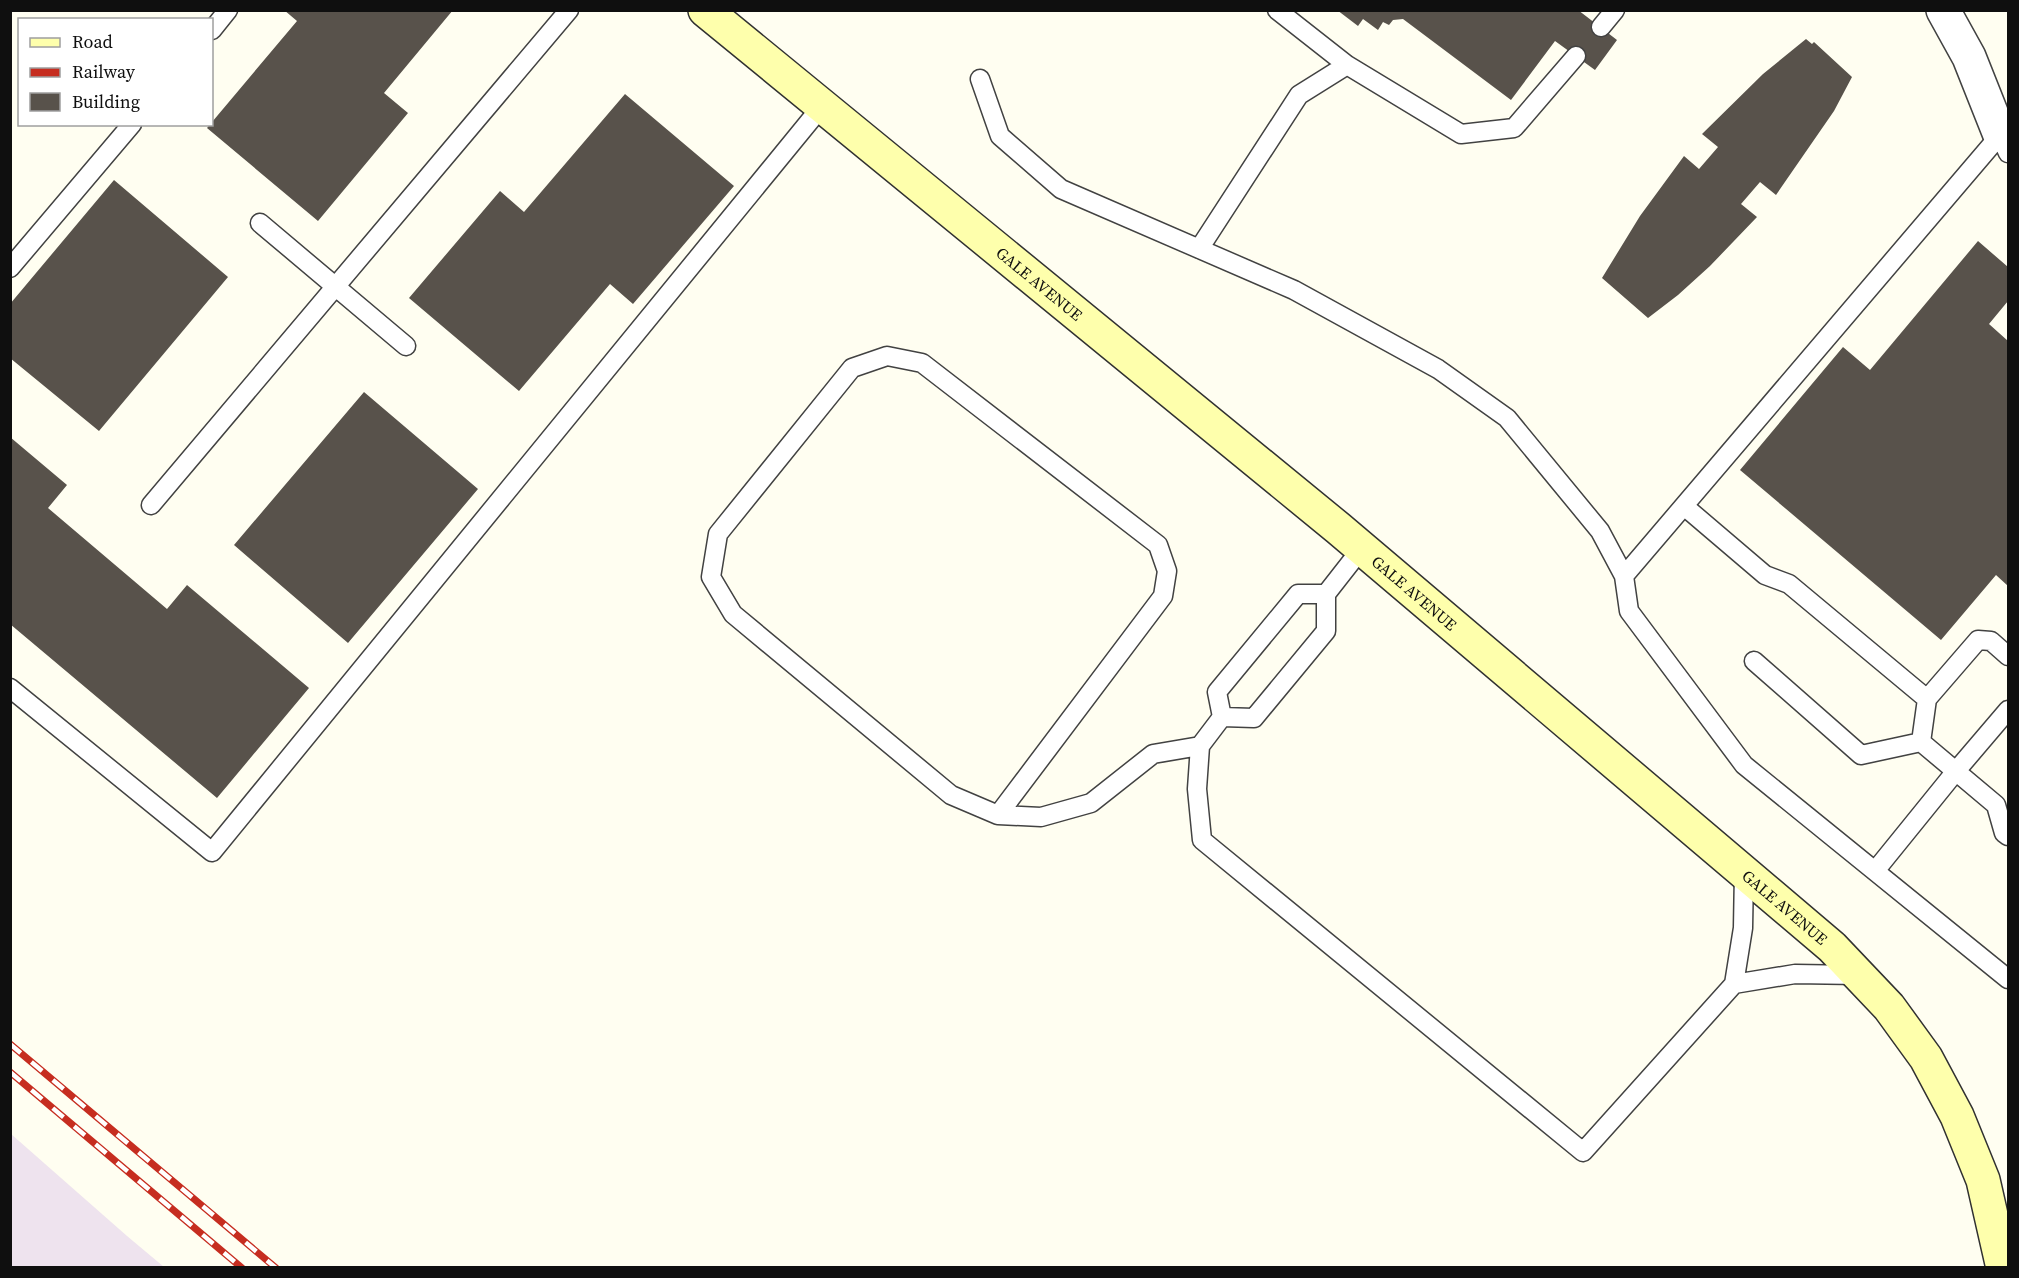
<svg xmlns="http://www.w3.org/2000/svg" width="2019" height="1278" viewBox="0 0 2019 1278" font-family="'Source Serif 4',serif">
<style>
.industrial{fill:#eee3ee}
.building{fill:#58524b}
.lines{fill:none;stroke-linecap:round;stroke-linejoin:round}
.lane-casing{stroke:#424242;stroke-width:21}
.street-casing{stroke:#424242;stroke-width:36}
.secondary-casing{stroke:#313131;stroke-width:36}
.lane{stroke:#fff;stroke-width:18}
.street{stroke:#fff;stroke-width:33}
.secondary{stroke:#feffac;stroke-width:33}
.rail-casing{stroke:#c62d20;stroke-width:7}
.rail{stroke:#fff;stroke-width:4.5;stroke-dasharray:14;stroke-linecap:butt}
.labels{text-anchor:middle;stroke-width:6;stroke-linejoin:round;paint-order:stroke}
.street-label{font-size:16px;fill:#0f0f0f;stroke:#fff}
</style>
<rect width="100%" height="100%" fill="#fffef1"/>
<path class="industrial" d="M11,1134L127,1236L164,1267H11Z"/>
<path class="building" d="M284,10H453L384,93L408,113L318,221L207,128L297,21Z
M1337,10H1578L1617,40L1595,70L1555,41L1511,100L1403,19L1393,20L1389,25L1383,22L1378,30L1363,19L1358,26Z
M1806,39L1812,44L1814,42L1852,77L1834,111L1776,195L1760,182L1741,204L1757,217L1710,266L1678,295L1648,318L1602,278L1640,216L1684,156L1699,169L1718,147L1702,134L1763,74Z
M625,94L734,186L633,304L610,284L519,391L409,298L500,191L524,212Z
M114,180L228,277L99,431L10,358V304Z
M1978,241L2008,267V301L1989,324L2008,341V586L1996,575L1941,640L1740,470L1843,347L1870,370Z
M364,392L478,489L348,643L234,545Z
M10,437L67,485L48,508L167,609L187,585L309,688L217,798L10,624Z"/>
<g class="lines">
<defs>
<path id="lane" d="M1277,10L1347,65
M1601,27L1615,10
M212,30L228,10
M980,79L1000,136L1061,189L1294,290L1438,369L1507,418L1600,531L1624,576L1629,611L1744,765L2008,979
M260,223L406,346
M1199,249L1299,95L1347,65L1461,134L1514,128L1576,56
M10,268L132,124
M151,505L569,10
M1684,506L1765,575L1789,584L1927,699
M1624,576L2000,135L2008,153
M1326,594H1298L1217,692L1222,717L1200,746L1197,789L1202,840L1583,1152L1734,984L1743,928L1744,872
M2008,656L1991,641L1978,640L1927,699L1921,742L1996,805L2004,833L2008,836
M1754,661L1861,755L1921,742
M10,688L212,852L822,106
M1222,717L1254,718L1326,631V594L1362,548
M998,815L1163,596L1167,571L1158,545L922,363L887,356L852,368L718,534L711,577L733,614L951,795L998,815L1041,817L1091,803L1153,754L1200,746
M1875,871L1956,771L2008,710
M1734,984L1795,974L1858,975"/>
<path id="street" d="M1943,10L1969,57L2000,135"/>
<g id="secondary">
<path id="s1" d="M705,10L1338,528L1832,947L1889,1007L1926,1058L1957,1116L1983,1180L2003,1268"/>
</g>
</defs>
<use href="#lane" class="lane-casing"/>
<use href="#street" class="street-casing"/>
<use href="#secondary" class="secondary-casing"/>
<use href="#lane" class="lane"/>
<use href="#street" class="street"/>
<use href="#secondary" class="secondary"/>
<defs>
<path id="rail" d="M10,1044L276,1268
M10,1072L242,1268"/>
</defs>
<use href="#rail" class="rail-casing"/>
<use href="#rail" class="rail"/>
</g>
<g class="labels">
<g class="street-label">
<text dy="6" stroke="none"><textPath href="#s1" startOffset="432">GALE AVENUE</textPath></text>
<text dy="6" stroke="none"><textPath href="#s1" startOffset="918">GALE AVENUE</textPath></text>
<text dy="6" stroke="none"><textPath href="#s1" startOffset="1404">GALE AVENUE</textPath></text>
</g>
</g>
<rect width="2019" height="1278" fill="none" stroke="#0f0f0f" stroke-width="24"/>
<rect x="18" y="18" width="195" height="108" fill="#ffffff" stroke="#9f9f9f" stroke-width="1.5"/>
<rect x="30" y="38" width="30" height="9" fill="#feffac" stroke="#9f9f9f" stroke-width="1.5"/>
<text x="72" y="48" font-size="18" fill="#0f0f0f">Road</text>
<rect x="30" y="68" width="30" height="9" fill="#c62d20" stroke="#9f9f9f" stroke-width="1.5"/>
<text x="72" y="78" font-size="18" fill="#0f0f0f">Railway</text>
<rect x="30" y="93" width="30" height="18" fill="#58524b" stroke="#9f9f9f" stroke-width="1.5"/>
<text x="72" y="108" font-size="18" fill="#0f0f0f">Building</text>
</svg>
